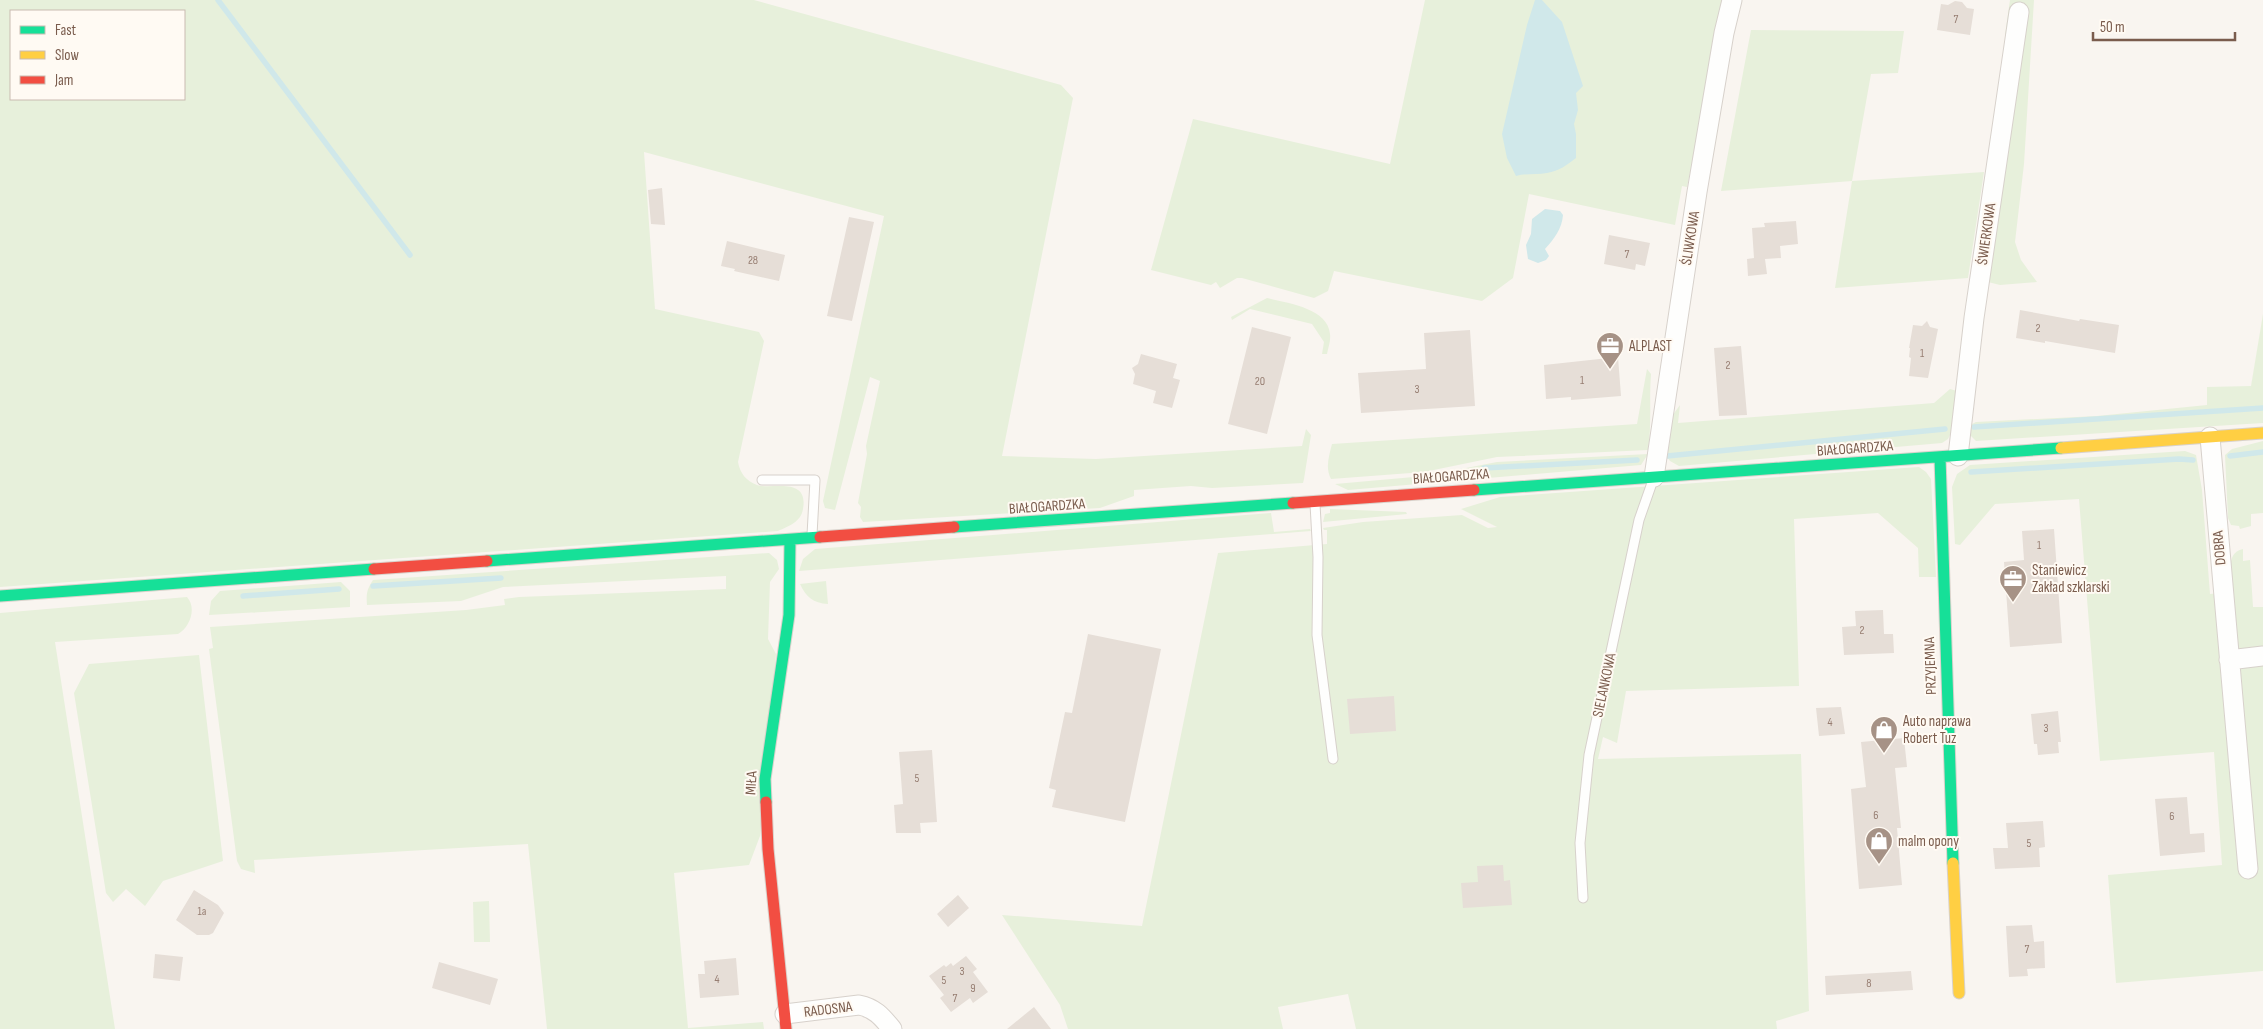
<svg xmlns="http://www.w3.org/2000/svg" width="2263" height="1029" viewBox="0 0 2263 1029" font-family="'Sofia Sans Condensed',sans-serif">
<style>
.green{fill:#e7f0db;fill-rule:evenodd}
.water{fill:#d0e8ea}
.lines{fill:none;stroke-linecap:round;stroke-linejoin:round}
.stream{stroke:#d0e8ea;stroke-width:5.5}
.building{fill:#e6ded7}
.lane-casing{stroke:#d7d1cb;stroke-width:11}
.street-casing{stroke:#d7d1cb;stroke-width:21}
.fast-casing{stroke:#d9d2cb;stroke-width:13}
.slow-casing{stroke:#d9d2cb;stroke-width:13}
.jam-casing{stroke:#d9d2cb;stroke-width:13}
.lane{stroke:#fefefd;stroke-width:9}
.street{stroke:#fefefd;stroke-width:19}
.fast{stroke:#16e098;stroke-width:11}
.slow{stroke:#ffcf43;stroke-width:11}
.jam{stroke:#f24e42;stroke-width:11}
.labels{text-anchor:middle;stroke-width:4;stroke-linejoin:round;paint-order:stroke}
.number-label{font-size:12px;fill:#977e72}
.street-label{font-size:15px;fill:#7a5c4d;stroke:#fffaf3}
.poi-label{font-size:15px;fill:#7a5c4d;stroke:#fffaf3;text-anchor:start}
</style>
<rect width="100%" height="100%" fill="#f9f5f0"/>
<path class="green" d="M0,0H754L1061,85L1073,98L1002,456L1096,459L1302,446L1306,429L1311,435L1304,479L1303,483L1212,488L1191,486L1134,490V496L1100,508L863,522L860,517L861,507L858,503L867,454L866,446L880,381L870,377L835,510L825,508L823,501L884,216L644,152L655,309L759,332L764,341L738,462C740,473 746,481 757,485C771,490 809,476 803,509C801,522 789,526 778,531L0,587ZM11,11H184V99H11Z
M1425,0H1725L1687,187L1682,186L1675,225L1529,194L1513,278L1482,301L1334,271L1328,291L1314,298L1242,278H1237L1220,288L1216,282L1211,285L1151,270L1193,119L1390,164Z
M2010,0H2034L2024,164L2015,242L2021,260L2037,282L2000,285L1984,281L2011,36L2005,35Z
M1751,30L1904,31L1898,73L1871,74L1852,181L1984,172L1968,278L1835,288L1852,181L1721,191Z
M1267,298C1287,303 1328,308 1330,334C1331,341 1328,348 1327,354H1322L1324,342L1312,324L1250,309L1232,320L1231,317Z
M2263,314V423L1976,441L1968,433L1970,425L1976,422L2097,416L2207,405V387L2251,386Z
M1647,369L1651,374C1649,400 1652,424 1648,450L1497,457L1424,472L1331,479C1325,468 1329,456 1332,444L1637,424Z
M1950,389L1957,391L1951,433L1948,439L1942,443L1679,466L1670,461L1664,453L1667,423L1680,405L1678,423L1934,403Z
M2263,441V513L2251,514V526L2240,529L2239,526L2231,525L2228,518L2225,455L2232,449Z
M2185,451L2196,455L2202,490L2210,594L2233,592C2232,577 2224,553 2243,549V561L2250,560L2253,607H2263V971L2116,983L2108,875L2222,865L2214,752L2100,761L2079,499L1995,504L1960,545L1955,544L1952,487L1957,474L1970,465Z
M1648,454L1641,465L1348,490L1335,484L1425,476L1497,462Z
M1919,467L1926,472L1931,479L1936,577H1919L1918,548L1878,513L1794,519L1799,686L1626,691L1617,743L1603,737L1598,759L1801,754L1809,1011L1776,1021L1777,1029H1356L1348,994L1278,1007L1283,1029H1068L1060,1005L1002,915L1142,926L1218,553L1327,544V530H1324L1323,528L1363,522L1462,515L1488,528L1497,527L1461,509L1500,497Z
M1330,509L1406,512L1407,514L1323,522L1325,514L1330,513Z
M1271,513L1274,532L1310,529L1311,531L799,571L803,559L815,549Z
M769,553L777,560L779,569L770,582L768,639L776,654L760,836L749,865L674,873L688,1028L763,1022L764,1029H547L528,844L254,860L255,873L241,869L237,861L209,649L213,648L210,627L466,610L505,605L504,599L519,597L726,589V576L503,587L461,601L367,605C366,594 367,589 373,580Z
M826,581L828,604C813,603 806,597 800,584Z
M341,582L350,591V607L209,615L211,601L220,591Z
M187,597C197,608 190,627 178,634L55,642L115,1029H0V613Z
M199,655L223,861L163,881L145,906L126,889L113,902L106,893L74,693L89,664Z
M489,901L490,942H474L473,902Z"/>
<path class="water" d="M1535,0H1542L1562,22L1583,86L1576,93L1578,110L1574,124L1576,134V158C1567,165 1559,171 1547,173C1537,175 1526,173 1516,176L1507,158L1502,134L1527,25Z
M1545,209L1560,211L1563,215C1562,229 1554,239 1545,249L1549,256L1546,260L1538,263L1528,259L1526,245L1531,234L1532,219Z"/>
<g class="lines">
<path class="stream" d="M218,0L410,255
M1974,427L2263,408
M1667,456L1945,429
M2230,456L2263,452
M1484,468L1637,460
M1971,472L2179,459L2193,460
M373,586L501,578
M243,596L339,589"/>
</g>
<path class="building" d="M1955,1L1962,2L1967,8L1974,9L1970,35L1937,30L1941,4L1948,5Z
M662,188L665,225L651,224L648,190Z
M849,217L874,222L852,321L827,316Z
M1796,221L1798,244L1780,246L1781,258L1765,259L1767,274L1748,276L1747,259L1754,258L1752,228L1765,227L1764,223Z
M1609,235L1650,243L1645,266L1636,264L1635,270L1604,264Z
M727,241L785,255L779,281L734,271L735,269L721,266Z
M2020,310L2079,321L2080,319L2119,325L2115,353L2045,341V343L2016,338Z
M1927,321L1930,327L1938,329L1928,378L1909,376L1911,358L1909,357L1910,348H1909L1913,325L1922,326Z
M1252,327L1291,337L1267,434L1228,424Z
M1470,330L1475,406L1361,413L1358,373L1426,369L1424,333Z
M1741,346L1747,415L1719,416L1714,348Z
M1141,354L1177,364L1173,378L1180,380L1172,408L1153,403L1156,391L1133,384L1135,374L1132,368L1138,364Z
M1618,357L1621,396L1571,400V397L1546,399L1544,365Z
M2054,529L2062,643L2010,647L2004,562L2024,560L2022,531Z
M1883,610L1884,634H1893L1894,653L1844,655L1842,627L1856,626L1855,611Z
M1088,634L1161,649L1125,822L1052,807L1056,790L1049,788L1065,712L1072,713Z
M1394,696L1396,731L1350,734L1347,699Z
M1841,707L1845,734L1819,736L1816,708Z
M2058,711L2061,742H2058L2059,753L2038,755L2037,744H2034L2031,714Z
M1904,738L1907,767L1895,768L1901,828H1897L1902,885L1859,889L1851,789L1866,787L1861,742Z
M932,750L937,822L920,823L921,833H896L894,805L903,804L899,752Z
M2187,797L2190,834L2204,833L2205,852L2160,856L2155,799Z
M2043,821L2045,847L2039,848L2040,867L1995,869L1993,848H2008L2006,823Z
M1503,865L1504,881L1510,880L1512,905L1463,908L1461,883L1478,882L1477,866Z
M194,890L218,905L224,913L213,933L209,935H197L176,920Z
M958,895L969,908L948,927L937,914Z
M2032,925L2034,942L2044,941L2045,968L2027,969L2028,976L2009,977L2006,926Z
M155,954L183,957L180,981L153,978Z
M966,956L977,969L973,972L988,992L973,1003L970,998L951,1012L940,998L944,995L929,976L944,965L946,967L951,963L953,966Z
M736,958L739,995L700,998L698,974H705L704,961Z
M439,962L498,979L490,1005L432,988Z
M1911,971L1913,990L1826,995L1825,976Z
M1034,1007L1051,1029H1007Z"/>
<g class="lines">
<defs>
<path id="lane" d="M762,480H815L812,535
M1315,504L1318,557L1317,635L1333,759
M1583,898L1580,843L1589,755L1639,520L1653,480"/>
<path id="street" d="M2210,437L2248,869
M1958,456L1974,318L2019,12
M1654,477L1697,192L1724,33L1732,0
M2229,660L2263,656
M785,1014L859,1005C875,1008 882,1017 892,1029"/>
<path id="fast" d="M1940,457L1953,863
M1474,490L2061,448
M954,527L1293,503
M487,561L820,537
M0,596L374,569
M766,802L765,779L789,615L790,540"/>
<path id="slow" d="M2061,448L2263,433
M1953,863L1959,993"/>
<path id="jam" d="M1293,503L1474,490
M820,537L954,527
M374,569L487,561
M766,802L768,849L786,1029"/>
</defs>
<use href="#lane" class="lane-casing"/>
<use href="#street" class="street-casing"/>
<use href="#fast" class="fast-casing"/>
<use href="#slow" class="slow-casing"/>
<use href="#jam" class="jam-casing"/>
<use href="#lane" class="lane"/>
<use href="#street" class="street"/>
<use href="#fast" class="fast"/>
<use href="#slow" class="slow"/>
<use href="#jam" class="jam"/>
</g>
<defs>
<symbol id="office-pin" viewBox="-11 -11 22 30"><path d="M0 17L-7.5 6A9.5 9.5 0 1 1 7.5 6Z" fill="#a69286" stroke="#fffaf3"/><path d="M-6-3h4V-5.5h4V-3h4V5H-6ZM-1-4.5V-3h2v-1.5ZM-6 0V1H6V0Z" fill="#fff"/></symbol>
<symbol id="shop-pin" viewBox="-11 -11 22 30"><path d="M0 17L-7.5 6A9.5 9.5 0 1 1 7.5 6Z" fill="#a69286" stroke="#fffaf3"/><path d="M-5-2.5h2.3a2.7 3.5 0 0 1 5.4 0H5L5.5 6h-11ZM-1.5-2.5h3a1.5 2.3 0 0 0-3 0Z" fill="#fff"/></symbol>
</defs>
<g fill-rule="evenodd">
<use href="#office-pin" x="1594" y="330" width="32" height="43"/>
<use href="#office-pin" x="1997" y="563" width="32" height="43"/>
<use href="#shop-pin" x="1868" y="714" width="32" height="43"/>
<use href="#shop-pin" x="1863" y="825" width="32" height="43"/>
</g>
<g class="labels">
<g class="number-label">
<text x="1956" y="23">7</text>
<text x="1627" y="258">7</text>
<text x="753" y="264">28</text>
<text x="2038" y="332">2</text>
<text x="1922" y="357">1</text>
<text x="1728" y="369">2</text>
<text x="1582" y="384">1</text>
<text x="1260" y="385">20</text>
<text x="1417" y="393">3</text>
<text x="2039" y="549">1</text>
<text x="1862" y="634">2</text>
<text x="1830" y="726">4</text>
<text x="2046" y="732">3</text>
<text x="917" y="782">5</text>
<text x="1876" y="819">6</text>
<text x="2172" y="820">6</text>
<text x="2029" y="847">5</text>
<text x="202" y="915">1a</text>
<text x="2027" y="953">7</text>
<text x="962" y="975">3</text>
<text x="717" y="983">4</text>
<text x="944" y="984">5</text>
<text x="1869" y="987">8</text>
<text x="973" y="992">9</text>
<text x="955" y="1002">7</text>
</g>
<g class="street-label">
<text transform="translate(1986 234) rotate(-82)" y="5">ŚWIERKOWA</text>
<text transform="translate(1690 238) rotate(-81)" y="5">ŚLIWKOWA</text>
<text transform="translate(1855 448) rotate(-4)" y="5">BIAŁOGARDZKA</text>
<text transform="translate(1451 476) rotate(-4)" y="5">BIAŁOGARDZKA</text>
<text transform="translate(1047 506) rotate(-4)" y="5">BIAŁOGARDZKA</text>
<text transform="translate(2219 548) rotate(-95)" y="5">DOBRA</text>
<text transform="translate(1930 666) rotate(-92)" y="5">PRZYJEMNA</text>
<text transform="translate(1604 685) rotate(-78)" y="5">SIELANKOWA</text>
<text transform="translate(751 783) rotate(-87)" y="5">MIŁA</text>
<text transform="translate(828 1009) rotate(-7)" y="5">RADOSNA</text>
</g>
<g class="poi-label">
<text x="1629" y="351">ALPLAST</text>
<text x="2032" y="575">Staniewicz<tspan x="2032" dy="17">Zakład szklarski</tspan></text>
<text x="1903" y="726">Auto naprawa<tspan x="1903" dy="17">Robert Tuz</tspan></text>
<text x="1898" y="846">malm opony</text>
</g>
</g>
<rect x="10" y="10" width="175" height="90" fill="#fffaf3" stroke="#cabbb1"/>
<rect x="20" y="26" width="25" height="8" fill="#16e098" stroke="#cabbb1"/>
<text x="55" y="35" font-size="15" fill="#7a5c4d">Fast</text>
<rect x="20" y="51" width="25" height="8" fill="#ffcf43" stroke="#cabbb1"/>
<text x="55" y="60" font-size="15" fill="#7a5c4d">Slow</text>
<rect x="20" y="76" width="25" height="8" fill="#f24e42" stroke="#cabbb1"/>
<text x="55" y="85" font-size="15" fill="#7a5c4d">Jam</text>
<path d="M2093 32v8h142v-8" fill="none" stroke="#7a5c4d" stroke-width="2.5"/>
<text x="2100" y="32" font-size="15" fill="#7a5c4d" stroke="#fffaf3" stroke-width="4" paint-order="stroke">50 m</text>
</svg>
